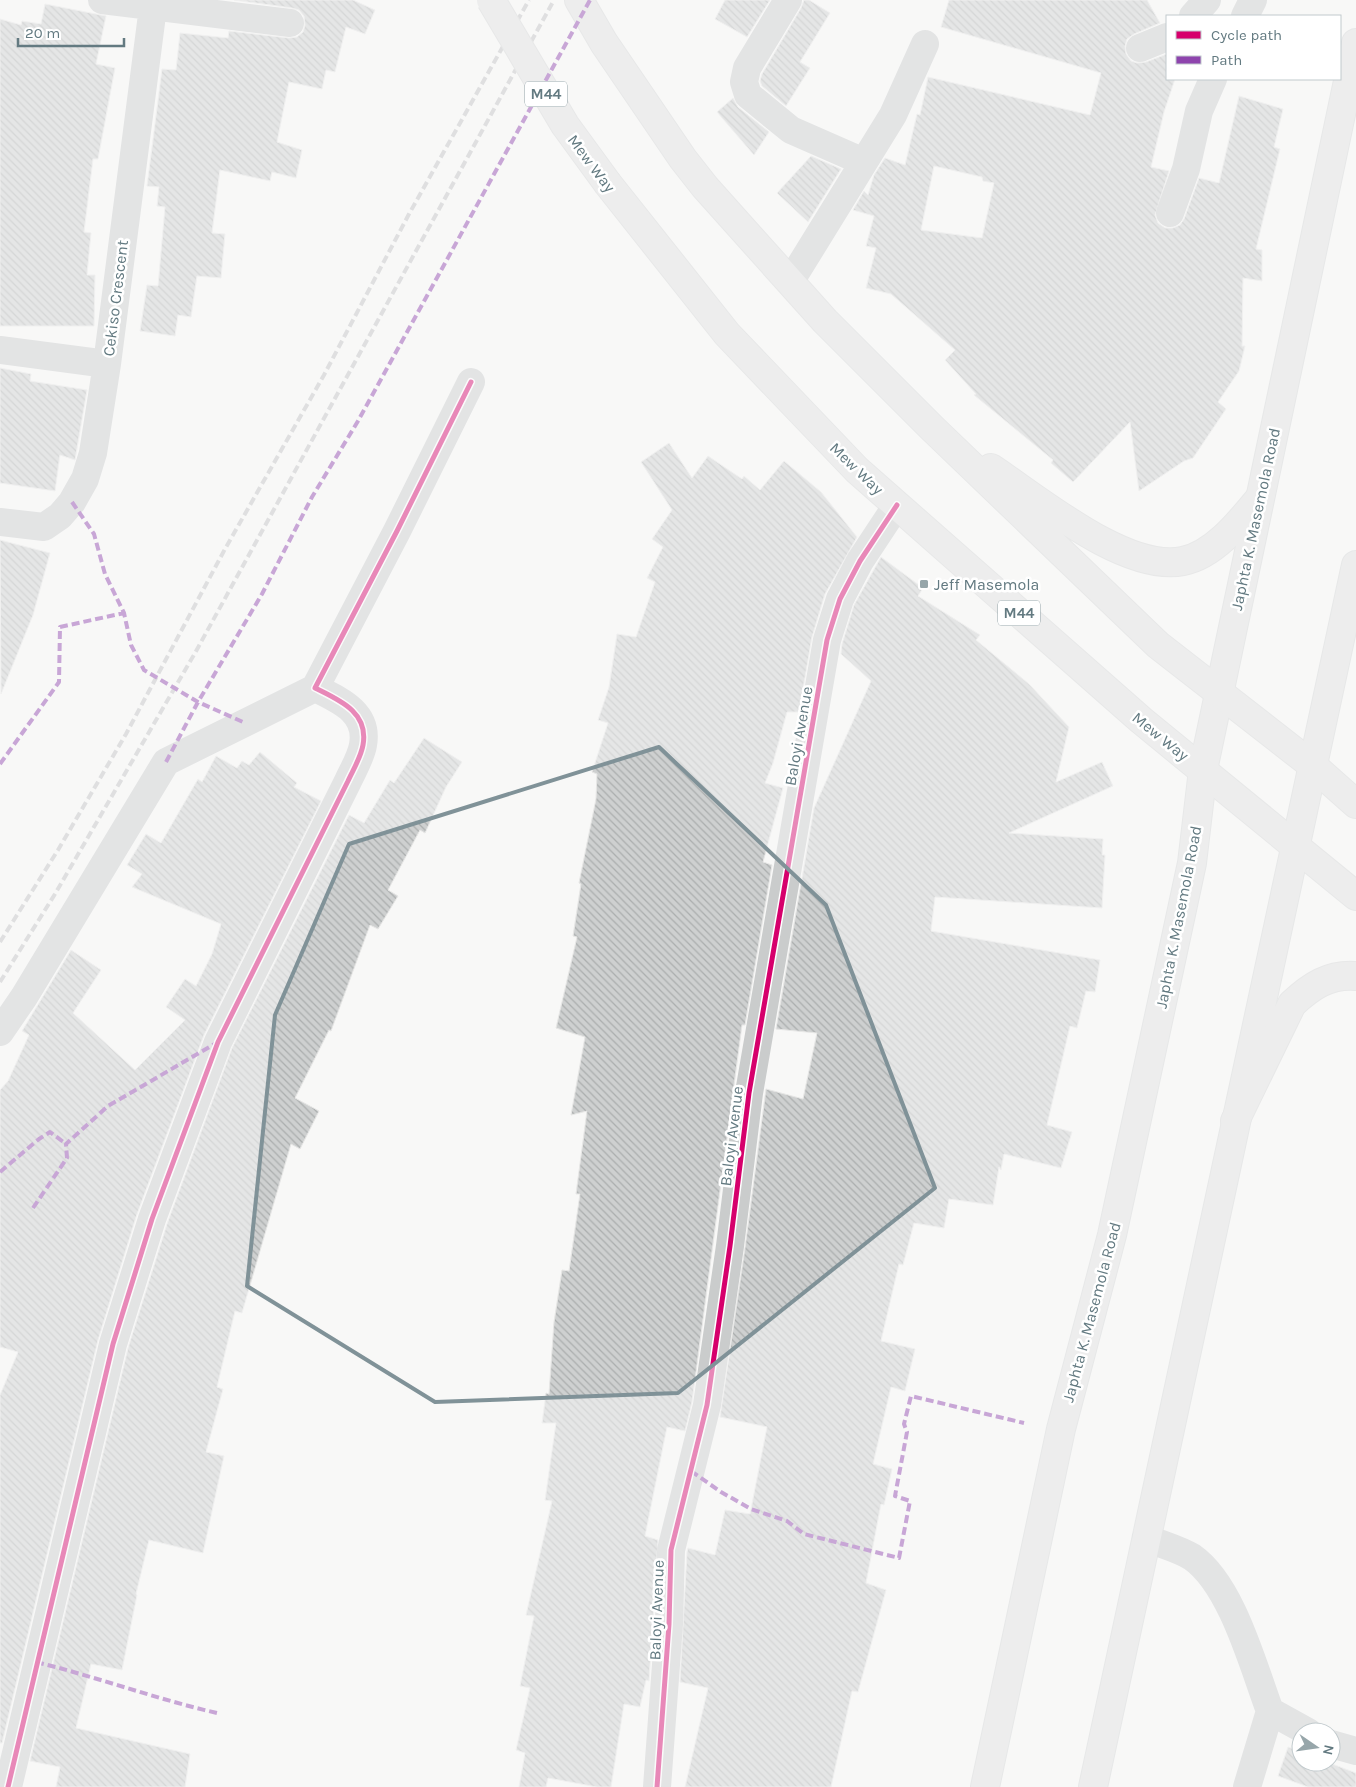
<svg xmlns="http://www.w3.org/2000/svg" width="1356" height="1787" viewBox="0 0 1356 1787" font-family="Karla,sans-serif">
<style>
.building{fill:url(#building-back-hatch);stroke:#e7e7e6;fill-rule:evenodd}
.lines{fill:none;stroke-linecap:round;stroke-linejoin:round}
.secondary-casing{stroke:#d3d5d5;stroke-width:30}
.primary-casing{stroke:#d4d5d5;stroke-width:30}
.minor{stroke:#cacccc;stroke-width:28}
.secondary{stroke:#dfe0e0;stroke-width:28}
.primary{stroke:#dfe0e0;stroke-width:28}
.rail{stroke:#c1c2c3;stroke-width:4;stroke-dasharray:8 4;stroke-linecap:butt}
.primary-bridge-casing{stroke:#d4d5d5;stroke-width:30;stroke-linecap:butt}
.primary-bridge{stroke:#dfe0e0;stroke-width:28}
.quiet{stroke:#8e44ad;stroke-width:4;stroke-dasharray:8 4;stroke-linecap:butt}
.cycleway-casing{stroke:#fff;stroke-width:8}
.cycleway{stroke:#d6006c;stroke-width:5}
.marked{fill:none;stroke:#809298;stroke-width:4;stroke-linejoin:round}
.poi-dot{fill:#97a6aa;stroke:#fff;stroke-width:2}
.labels{text-anchor:middle;stroke-width:5;stroke-linejoin:round;paint-order:stroke}
.shield{fill:#fff;stroke:#92a2a7;stroke-width:1}
.shield-label{font-size:15px;font-weight:bold;fill:#637a81}
.street-label{font-size:16px;fill:#637a81;stroke:#fff}
.poi-label{font-size:16px;fill:#637a81;stroke:#fff;text-anchor:start}
</style>
<defs>
<pattern id="building-back-hatch" width="6" height="6" patternUnits="userSpaceOnUse" patternTransform="scale(1.25)"><rect width="6" height="6" fill="#ced0d0"/><path d="M-1 5l2 2M0 0l6 6M5-1l2 2" fill="none" stroke="#abaeae"/></pattern>
</defs>
<rect width="100%" height="100%" fill="#f8f8f7"/>
<path class="building" d="M234,0H353L375,10L365,34L346,27L335,72L326,70L322,89L289,82L277,142L302,150L296,178L272,172L270,181L220,170L212,233L225,234L221,278L197,276L191,317L178,315L175,336L140,331L147,285L158,286L165,207L157,206L159,187L147,186L161,77L162,69L176,70L180,33L228,38L229,31L289,38L297,37L303,32L305,25L304,16L299,10L292,8Z
M725,0H770L747,37L715,19Z
M804,0H809L830,13L800,62L810,68L786,106L762,86L760,81L762,74L801,8Z
M949,0H1147L1160,23L1134,34L1127,39L1125,46L1126,54L1131,61L1137,63L1146,62L1167,54V79H1175L1164,112L1151,167L1169,171L1155,215L1158,223L1165,228H1173L1180,225L1184,219L1199,178L1219,183L1239,96L1283,109L1274,147L1280,149L1256,249L1262,250V281L1243,278L1242,346H1245L1239,371L1218,402L1226,409L1193,458L1184,461L1139,491L1130,422L1073,482L1051,463L1053,460L974,395L976,394L945,360L955,350L891,294L866,288L876,248L866,246L874,216L853,210L864,191L868,195L874,175L885,158L905,165L917,114L920,115L928,77L1090,115L1101,73L941,27ZM934,166L982,177L983,181L994,183L982,238L921,230Z
M45,4L106,16L96,64L115,68L98,159H93L84,232L91,233L87,275H95L94,326H0V19L21,25L22,21L41,24Z
M733,98L738,107L769,132L754,155L717,112Z
M811,156L841,169L808,222L777,193Z
M0,368L31,374L30,381L87,390L75,460L60,455L55,491L0,483Z
M669,443L692,478L708,456L742,479L744,476L760,490L784,461L821,492L857,537L825,594L812,637L799,712H787L773,763L765,783L783,788L763,862L772,865L745,1025H742L692,1402L685,1431L667,1427L645,1536L658,1540L649,1681L646,1680L640,1707L624,1704L611,1787H597L548,1778L546,1787H519L525,1753L516,1750L530,1688L520,1686L534,1616L526,1615L552,1501L545,1500L556,1423H542L546,1393L549,1394L554,1322L562,1270L569,1271L580,1194H576L587,1111L571,1115L585,1037L556,1028L577,937L573,936L581,884L579,883L596,799L597,774L592,772L608,723L598,720L609,687L617,634L636,637L655,582L647,578L663,547L652,539L672,510L641,462Z
M0,540L50,553L33,615L1,694Z
M881,557L923,588L918,596L980,635L976,640L1029,684L1069,727L1056,782L1102,762L1113,786L1009,833L1103,839L1102,855H1105L1102,908L935,897L931,931L1100,960L1095,992L1086,991L1077,1028L1070,1026L1047,1125L1072,1132L1061,1168L1004,1154L1001,1170L999,1167L993,1205L949,1199L944,1228L914,1223L903,1265L899,1264L881,1341L915,1349L905,1391L891,1387L873,1464L892,1469L884,1505L881,1504L866,1583L886,1590L858,1692L852,1691L831,1787H685L708,1688L680,1682L687,1552L688,1548L715,1555L725,1510L750,1514L767,1427L720,1417L745,1248L766,1089L803,1099L817,1033L776,1029L814,808L871,681L841,654L842,644L854,605Z
M424,738L462,762L446,787L425,833L420,830L388,890L398,896L378,929L370,925L331,1031L329,1030L295,1098L319,1111L300,1149L291,1144L242,1313L235,1311L217,1387L223,1389L206,1452L224,1456L203,1553L149,1540L136,1594L137,1595L122,1670L91,1664L76,1728L190,1754L185,1787H56L60,1767L30,1761L128,1348L167,1224L232,1048L349,815L364,823L390,780L394,783Z
M260,752L297,783L294,787L321,801L204,1035L137,1214L98,1340L2,1743H0V1395L18,1352L0,1347V1090L8,1081L29,1035L22,1031L71,950L101,970L73,1013L135,1070L185,1020L166,1007L185,979L196,986L212,954L221,924L132,887L142,874L127,865L146,834L161,843L198,779L202,782L216,756L237,768L242,761L249,765Z
M1288,1747L1301,1752V1762H1327L1356,1773V1787H1308L1278,1776Z"/>
<g class="lines">
<defs>
<path id="secondary" d="M985,1787L1061,1429L1112,1235L1192,863L1203,770L1356,43
M1093,1787L1356,565"/>
<path id="primary" d="M579,0L604,43L683,159L705,187L825,321L932,428L1158,645L1312,765L1356,804
M608,184L727,334L857,470L1141,720L1356,896
M991,468C1038,499 1126,573 1183,561C1214,555 1240,522 1259,499
M1235,1121L1292,1004C1311,986 1329,974 1356,976"/>
</defs>
<use href="#secondary" class="secondary-casing"/>
<use href="#primary" class="primary-casing"/>
<path class="minor" d="M102,0L290,23
M788,0L747,68L744,82L748,95L791,130L864,162
M1193,16L1207,0
M1245,16L1253,0
M1140,48L1167,37
M1170,213L1186,169L1199,111L1213,79
M790,282L893,115L925,44
M0,350L107,364
M0,522L44,527L60,516L72,502L85,479L93,453L107,364L153,7
M0,1032L24,997L166,762L315,688
M1146,1538C1160,1544 1179,1549 1192,1557C1232,1585 1253,1666 1270,1711L1308,1732
M1331,1744L1356,1751
M8,1787L113,1344L152,1219L218,1042L348,781C353,770 361,757 363,745C369,712 339,700 315,688L397,531L471,382
M657,1787L669,1624L671,1550L707,1405L730,1246L749,1093L827,640L840,599L860,561L897,505
M1247,1787L1270,1711"/>
<use href="#secondary" class="secondary"/>
<use href="#primary" class="primary"/>
<path class="rail" d="M0,942L58,850L126,734L225,549L324,375L409,214L529,0
M0,982L55,894L195,653L554,0"/>
<defs>
<path id="primary-bridge" d="M491,0L565,125L608,184"/>
</defs>
<use href="#primary-bridge" class="primary-bridge-casing"/>
<use href="#primary-bridge" class="primary-bridge"/>
<path class="quiet" d="M72,502L94,534L105,574L124,613L131,645L144,670L198,702L243,722
M166,762L198,702L262,594L312,497L358,421L590,0
M0,764L59,682L60,627L124,613
M0,1172L39,1139L50,1132L66,1144
M33,1208L67,1158L66,1144L108,1106L218,1042
M691,1471L721,1492L751,1509L787,1521L804,1534L899,1558L910,1501L895,1496L907,1432L904,1424L911,1396L1024,1423
M36,1662C97,1677 156,1699 217,1713"/>
<defs>
<path id="cycleway" d="M8,1787L113,1344L152,1219L218,1042L348,781C353,770 361,757 363,745C369,712 339,700 315,688L397,531L471,382
M657,1787L669,1624L671,1550L707,1405L730,1246L749,1093L827,640L840,599L860,561L897,505"/>
</defs>
<use href="#cycleway" class="cycleway-casing"/>
<use href="#cycleway" class="cycleway"/>
</g>
<path d="M0 0H1356V1787H0ZM659,747L826,905L935,1188L678,1393L435,1402L247,1286L275,1015L349,844Z" fill="#f8f8f7" fill-opacity=".55" fill-rule="evenodd"/>
<path class="marked" d="M659,747L826,905L935,1188L678,1393L435,1402L247,1286L275,1015L349,844Z"/>
<rect class="poi-dot" x="919" y="579" width="10" height="10" rx="2.5"/>
<g class="labels">
<g class="shield">
<rect x="525" y="81.5" width="42" height="25" rx="4"/>
<rect x="998" y="600.5" width="42" height="25" rx="4"/>
</g>
<g class="shield-label">
<text x="546" y="99">M44</text>
<text x="1019" y="618">M44</text>
</g>
<g class="street-label">
<text transform="translate(592 163) rotate(53)" y="6">Mew Way</text>
<text transform="translate(115 298) rotate(-83)" y="6">Cekiso Crescent</text>
<text transform="translate(857 468) rotate(44)" y="6">Mew Way</text>
<text transform="translate(1255 519) rotate(-78)" y="6">Japhta K. Masemola Road</text>
<text transform="translate(798 736) rotate(-80)" y="6">Baloyi Avenue</text>
<text transform="translate(1161 736) rotate(39)" y="6">Mew Way</text>
<text transform="translate(1178 917) rotate(-79)" y="6">Japhta K. Masemola Road</text>
<text transform="translate(731 1136) rotate(-83)" y="6">Baloyi Avenue</text>
<text transform="translate(1091 1312) rotate(-75)" y="6">Japhta K. Masemola Road</text>
<text transform="translate(656 1610) rotate(-88)" y="6">Baloyi Avenue</text>
</g>
<g class="poi-label">
<text x="934" y="590">Jeff Masemola</text>
</g>
</g>
<rect x="1166" y="15" width="175" height="65" fill="#ffffff" stroke="#c1cacd"/>
<rect x="1176" y="31" width="25" height="8" fill="#d6006c" stroke="#c1cacd"/>
<text x="1211" y="40" font-size="15" fill="#637a81">Cycle path</text>
<rect x="1176" y="56" width="25" height="8" fill="#8e44ad" stroke="#c1cacd"/>
<text x="1211" y="65" font-size="15" fill="#637a81">Path</text>
<g transform="translate(1316 1747) rotate(103)"><circle r="24" fill="#ffffff" stroke="#c1cacd"/>
<path d="M0-4L9 19L0 12L-9 19Z" fill="#97a6aa"/>
<text y="-8" font-size="14" font-weight="bold" text-anchor="middle" fill="#637a81">N</text>
</g>
<path d="M18 38v8h106v-8" fill="none" stroke="#637a81" stroke-width="2.5"/>
<text x="25" y="38" font-size="15" fill="#637a81" stroke="#ffffff" stroke-width="4" paint-order="stroke">20 m</text>
</svg>
